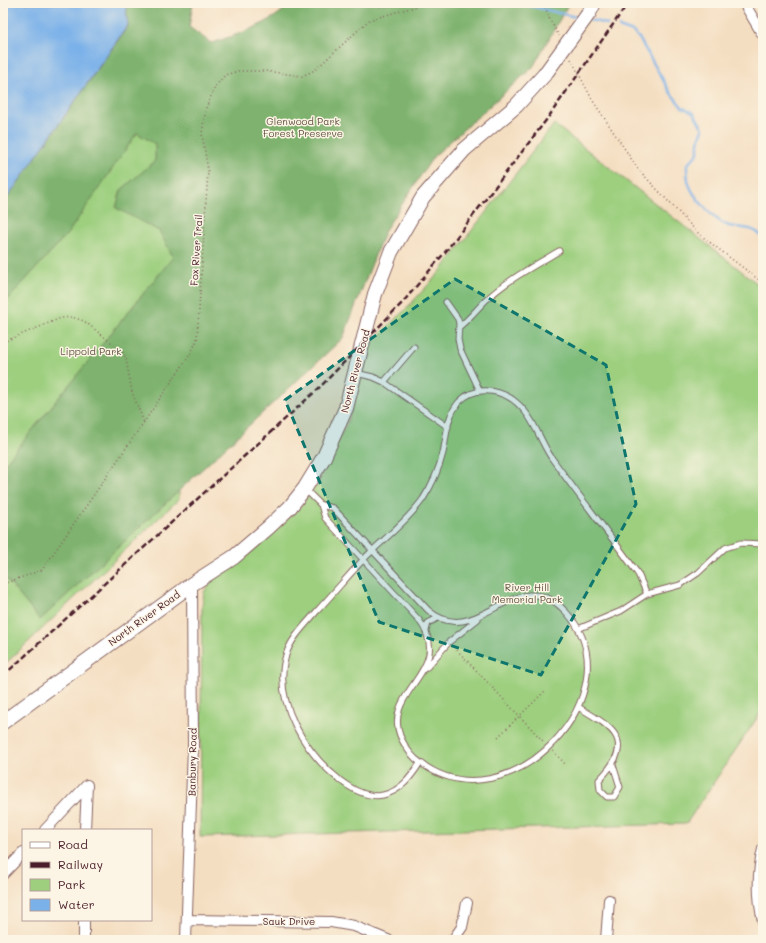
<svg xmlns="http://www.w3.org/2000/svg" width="766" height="943" viewBox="0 0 766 943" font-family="Mali,sans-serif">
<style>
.green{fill:#9dcf7f;stroke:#747755}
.forest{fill:#7eb26e;stroke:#64684c}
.water{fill:#7ab1e9;stroke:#62688a}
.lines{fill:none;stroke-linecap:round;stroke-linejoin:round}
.stream{stroke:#7ab1e9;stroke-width:2.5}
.lane-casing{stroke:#866260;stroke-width:7}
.street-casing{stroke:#866260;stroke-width:12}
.secondary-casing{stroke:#866260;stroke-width:16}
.path{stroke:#866260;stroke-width:1.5;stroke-dasharray:1 3;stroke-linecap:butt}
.lane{stroke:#fff;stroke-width:5}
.street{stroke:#fff;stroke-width:10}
.secondary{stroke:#fff;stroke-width:14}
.rail{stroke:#4a1f2b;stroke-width:2.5;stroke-dasharray:6 3;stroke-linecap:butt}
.secondary-bridge-casing{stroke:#866260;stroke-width:16;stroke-linecap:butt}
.secondary-bridge{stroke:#fff;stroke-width:14}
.marked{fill:#0f766e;fill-opacity:0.2;stroke:#0f766e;stroke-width:3;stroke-dasharray:8 5;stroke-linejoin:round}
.labels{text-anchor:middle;stroke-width:3;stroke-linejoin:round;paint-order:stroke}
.park-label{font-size:10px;fill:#635444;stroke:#fcf5e5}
.street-label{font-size:10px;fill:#4a1f2b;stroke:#fcf5e5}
</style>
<rect width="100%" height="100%" fill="#fcf5e5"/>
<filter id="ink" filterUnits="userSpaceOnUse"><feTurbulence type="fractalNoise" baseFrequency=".025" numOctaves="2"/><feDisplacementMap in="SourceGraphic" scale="8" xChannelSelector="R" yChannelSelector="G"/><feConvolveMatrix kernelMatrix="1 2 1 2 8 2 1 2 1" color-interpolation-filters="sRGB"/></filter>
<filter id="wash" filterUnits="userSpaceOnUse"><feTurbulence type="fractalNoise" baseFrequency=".012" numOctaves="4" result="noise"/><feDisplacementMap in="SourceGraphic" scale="16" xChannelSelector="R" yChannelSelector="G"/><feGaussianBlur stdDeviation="0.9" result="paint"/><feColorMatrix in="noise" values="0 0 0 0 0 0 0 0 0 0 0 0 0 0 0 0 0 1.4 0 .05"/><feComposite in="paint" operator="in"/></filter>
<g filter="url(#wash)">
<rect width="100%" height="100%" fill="#f4dec1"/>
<path class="green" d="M177,26L179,499L3,666V204Z
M554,124L763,288V709L686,824L200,837L202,606L204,592L212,580L240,560L271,535L302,504L319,481L347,423L359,388L369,344L405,310L439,273Z"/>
<path class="forest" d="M125,3H193L189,27L211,43C237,35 272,24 291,3H569L533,67L433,157L385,230L343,338L40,620L3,575V466L173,257L159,231L116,208L121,190L155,161V144L137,133L68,233L3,305V204L128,26Z"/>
<path class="water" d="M3,3H125L128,25L3,204Z"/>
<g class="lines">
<path class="stream" d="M506,3L522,4L580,18
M590,20L607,24
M619,27L633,32L639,38L670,92L682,107L694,113L703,129L698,142V153L687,165C687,171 687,178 689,184C693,197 716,222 729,226C743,229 754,226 763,238"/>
</g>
</g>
<g filter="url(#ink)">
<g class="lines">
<defs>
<path id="lane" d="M446,302L458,319L459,324L458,339L460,349L480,391
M459,327C469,319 476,310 485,301C507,280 534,266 559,251
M356,373L373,377L384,382L448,427
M384,382L414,347
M305,489L321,505L333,508L428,610C477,653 517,558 566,612C639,691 509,829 421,763C413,758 406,748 402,740C378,691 457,672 419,620L325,518L321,505
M578,629L621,611L647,594L680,585L698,573L725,548L741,543L763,544
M426,631L428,623L438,618
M427,667L449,642L478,619
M578,707C616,729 636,742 599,780L600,790L607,797H614L620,787L613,765
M420,763C411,777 401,791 383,795C368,798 353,790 341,781C306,754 272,701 286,655C291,638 306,624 317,611C332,595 347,577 362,561C382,540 406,523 423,499C432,485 439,469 443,453C447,436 446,417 459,402C473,387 495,388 512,399C533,414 538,437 551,457C579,497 610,534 638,574L647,594"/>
<path id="street" d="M744,3L763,35
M45,830L87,785L85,830
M763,849C757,874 757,896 763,921
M3,874L23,853
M187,920L331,922L354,926L388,940
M84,940V920
M186,940L193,747L192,584
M453,940L462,927L467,903
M606,940L609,900"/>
<path id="secondary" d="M589,13L594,3
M3,722L192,584L234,557L269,527L290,507L305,488L324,457L346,408L375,294L391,252L423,197L464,150L516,106L545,74"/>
</defs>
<use href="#lane" class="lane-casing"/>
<use href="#street" class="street-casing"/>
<use href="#secondary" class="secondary-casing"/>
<path class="path" d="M544,3L549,18L559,36
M571,59L593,101L638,169L699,234L763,283
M3,342L61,318L72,317L84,321L122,351L126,359L132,392L144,422
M3,584L42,570L144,422L191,353L197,340L208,171L202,133L206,108L215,87L225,75L238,71H265L302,76L315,70L369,20L428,3
M454,647L543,741
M498,737L545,691
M553,751L565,764"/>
<use href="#lane" class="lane"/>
<use href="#street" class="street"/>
<use href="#secondary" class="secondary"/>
<path class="rail" d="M3,676L318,389L403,302L446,251L547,119L628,3"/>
<defs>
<path id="secondary-bridge" d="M545,74L589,13"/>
</defs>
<use href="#secondary-bridge" class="secondary-bridge-casing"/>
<use href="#secondary-bridge" class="secondary-bridge"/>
</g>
</g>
<path class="marked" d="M455,279L606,365L636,504L541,675L379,622L285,400Z"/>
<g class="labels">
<g class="park-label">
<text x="303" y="125">Glenwood Park<tspan x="303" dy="12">Forest Preserve</tspan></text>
<text x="91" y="355">Lippold Park</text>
<text x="527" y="591">River Hill<tspan x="527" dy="12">Memorial Park</tspan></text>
</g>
<g class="street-label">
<text transform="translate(196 250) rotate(-86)" y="4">Fox River Trail</text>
<text transform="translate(355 371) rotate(-75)" y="4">North River Road</text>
<text transform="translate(144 618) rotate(-36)" y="4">North River Road</text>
<text transform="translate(192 762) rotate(-89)" y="4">Banbury Road</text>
<text x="289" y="925">Sauk Drive</text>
</g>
</g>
<rect width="766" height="943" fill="none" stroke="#fcf5e5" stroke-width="16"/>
<rect x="22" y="829" width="130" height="92" fill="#fcf5e5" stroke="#b59f9b"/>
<rect x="30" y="842" width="20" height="6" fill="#ffffff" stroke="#b59f9b"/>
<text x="58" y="849" font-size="12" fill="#4a1f2b">Road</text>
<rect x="30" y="862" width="20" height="6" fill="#4a1f2b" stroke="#b59f9b"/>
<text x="58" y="869" font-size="12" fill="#4a1f2b">Railway</text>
<rect x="30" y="879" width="20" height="12" fill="#9dcf7f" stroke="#b59f9b"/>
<text x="58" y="889" font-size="12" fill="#4a1f2b">Park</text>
<rect x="30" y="899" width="20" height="12" fill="#7ab1e9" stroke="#b59f9b"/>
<text x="58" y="909" font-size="12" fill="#4a1f2b">Water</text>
</svg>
